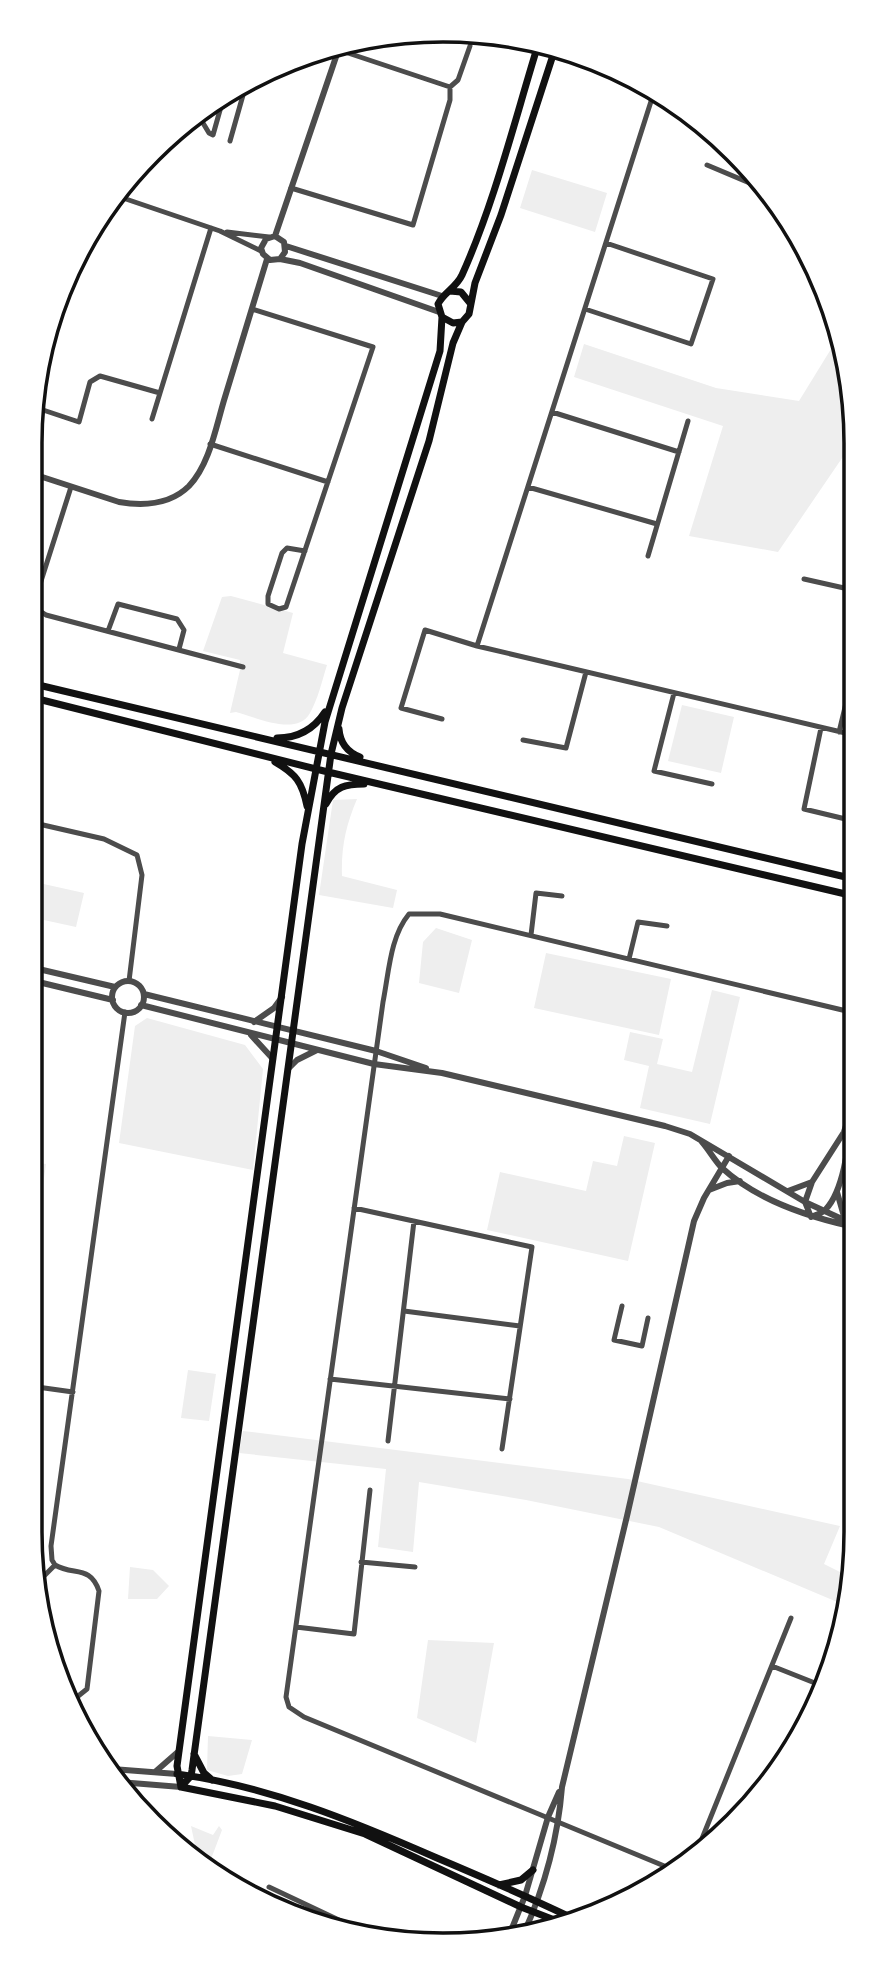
<svg xmlns="http://www.w3.org/2000/svg" width="886" height="1975" viewBox="0 0 886 1975" font-family="'PT Sans Narrow',sans-serif">
<style>
.green{fill:#eee}
.lines{fill:none;stroke-linecap:round;stroke-linejoin:round}
.minor{stroke:#4c4c4c;stroke-width:5}
.tertiary{stroke:#4c4c4c;stroke-width:6}
.secondary{stroke:#111;stroke-width:7}
.rim{fill:none;stroke:#111;stroke-width:3.5}
</style>
<rect width="100%" height="100%" fill="#fff"/>
<path class="green" d="M532,170L607,193L595,232L520,208Z
M839,336L853,389V442L778,552L689,536L723,426L574,377L584,344L716,388L799,401Z
M231,596L293,613L283,653L327,665C322,681 318,699 310,713C297,737 255,717 236,712L230,713L240,670V660L203,651L222,597Z
M682,705L734,717L721,773L668,761Z
M357,799C346,825 341,847 342,876L397,890L393,908L319,895L333,800Z
M30,881L84,893L76,927L30,917Z
M436,928L472,940L459,993L419,983L423,942Z
M546,953L671,979L659,1035L534,1008Z
M712,990L740,997L710,1124L640,1108L649,1066L624,1060L630,1032L663,1039L657,1064L692,1072Z
M147,1018L245,1045L263,1069L253,1170L119,1143L135,1026Z
M624,1136L655,1143L628,1261L487,1230L500,1172L586,1191L593,1161L617,1166Z
M30,1162L46,1164L30,1277Z
M188,1370L216,1374L209,1421L181,1418Z
M243,1431L628,1479L840,1526L824,1564L848,1576L842,1604L659,1527L526,1500L419,1482L413,1552L378,1547L386,1469L239,1453Z
M130,1567L153,1570L169,1586L157,1599H128Z
M428,1640L494,1643L476,1743L417,1718Z
M208,1736L252,1740L242,1774L228,1776L207,1770Z
M191,1826L213,1835L219,1826L222,1830L208,1867L198,1859Z"/>
<g class="lines">
<path class="minor" d="M339,50L450,87
M200,118L209,133L213,135L222,103
M230,141L245,88
M707,165L771,192
M291,188L413,225L450,100V87L458,80L470,46
M120,197L220,231L261,251
M227,232L269,237
M252,309L373,347L286,607L279,609L268,604V596L282,553L287,548L305,551
M585,309L691,344L713,279L606,243
M37,408L79,422L90,382L100,376L160,393L211,228
M552,412L679,452
M152,419L160,393
M210,444L328,482
M71,487L35,600L37,609L46,615L243,667
M528,487L657,524
M648,556L688,421
M804,579L853,590
M108,631L118,604L177,619L184,630L179,649
M477,646L654,92
M674,693L654,771L712,784
M442,719L401,708L425,630L477,646L854,735
M821,728L804,809L854,821
M839,732L854,670
M523,740L566,748L586,672
M30,822L104,839L137,855L142,875L129,981
M531,935L536,893L562,896
M629,959L638,922L667,926
M354,1208L532,1247L502,1449
M622,1306L614,1340L642,1346L648,1318
M404,1311L520,1326
M330,1379L510,1399
M30,1386L73,1392
M388,1441L414,1221
M361,1562L415,1567
M55,1565L52,1560L51,1546L125,1012
M55,1565C74,1576 90,1565 99,1591L87,1689L72,1701
M40,1593L42,1578L55,1565
M296,1627L354,1634L370,1490
M772,1666L825,1687
M697,1851L791,1618
M674,1870L304,1717L289,1707L286,1697L383,1002C389,972 390,937 409,914H440L855,1013
M269,1887L377,1938"/>
<path class="tertiary" d="M275,236L338,51
M286,246L442,296
M280,259L285,252L284,242L275,236L266,239L261,248L263,254L270,260L280,259L300,263L439,312
M30,473L119,502C143,506 170,505 189,486C210,464 216,426 225,397C239,351 253,305 267,259
M30,967L115,987
M30,980L113,1000
M112 997a16 16 0 1 1 32 0a16 16 0 1 1-32 0Z
M144,994L376,1051L426,1068
M141,1005L374,1064L442,1073L665,1126L690,1134L805,1202L855,1225
M254,1022L274,1008L282,997
M251,1035L273,1059
M288,1069L297,1060L317,1050
M702,1142C709,1150 715,1161 722,1168C757,1200 805,1216 850,1226
M709,1190L727,1183L740,1181
M788,1191L812,1182
M837,1192L845,1220
M811,1217L805,1202L812,1182L844,1132L855,1097
M811,1217C816,1215 823,1213 826,1209C843,1191 849,1146 850,1122
M112,1769L177,1774
M155,1772L179,1751
M119,1782L181,1787
M524,1933C545,1886 558,1837 562,1787L627,1516L694,1221L704,1198L729,1156
M508,1938L525,1896L548,1817L559,1792"/>
<path class="secondary" d="M537,48C514,123 494,204 462,275C456,288 444,292 438,304L442,317L453,323L462,322L469,314L475,283L501,215L554,52
M450,291L461,292L470,303
M30,683L854,879
M30,697L328,772L854,896
M339,729C340,742 347,752 360,757
M277,738C297,738 314,729 325,712
M275,762C296,774 302,782 307,806
M326,804C335,786 346,784 364,784
M194,1754L204,1773L212,1780
M177,1774C268,1786 355,1822 437,1858C482,1877 526,1896 570,1917
M181,1787L177,1766L302,844L325,722L440,351L442,317
M181,1787L191,1776L192,1770L331,754L342,708L429,441L453,343L462,322
M181,1787L275,1806L365,1834L521,1907L557,1921
M499,1885L521,1880L533,1870
M527,1932L538,1925L556,1921"/>
</g>
<path d="M0 0H886V1975H0ZM443 42H443A401 401 0 0 1 844 443V1532A401 401 0 0 1 443 1933H443A401 401 0 0 1 42 1532V443A401 401 0 0 1 443 42Z" fill="#fff" fill-rule="evenodd"/>
<path class="rim" d="M443 42H443A401 401 0 0 1 844 443V1532A401 401 0 0 1 443 1933H443A401 401 0 0 1 42 1532V443A401 401 0 0 1 443 42Z"/>
</svg>
